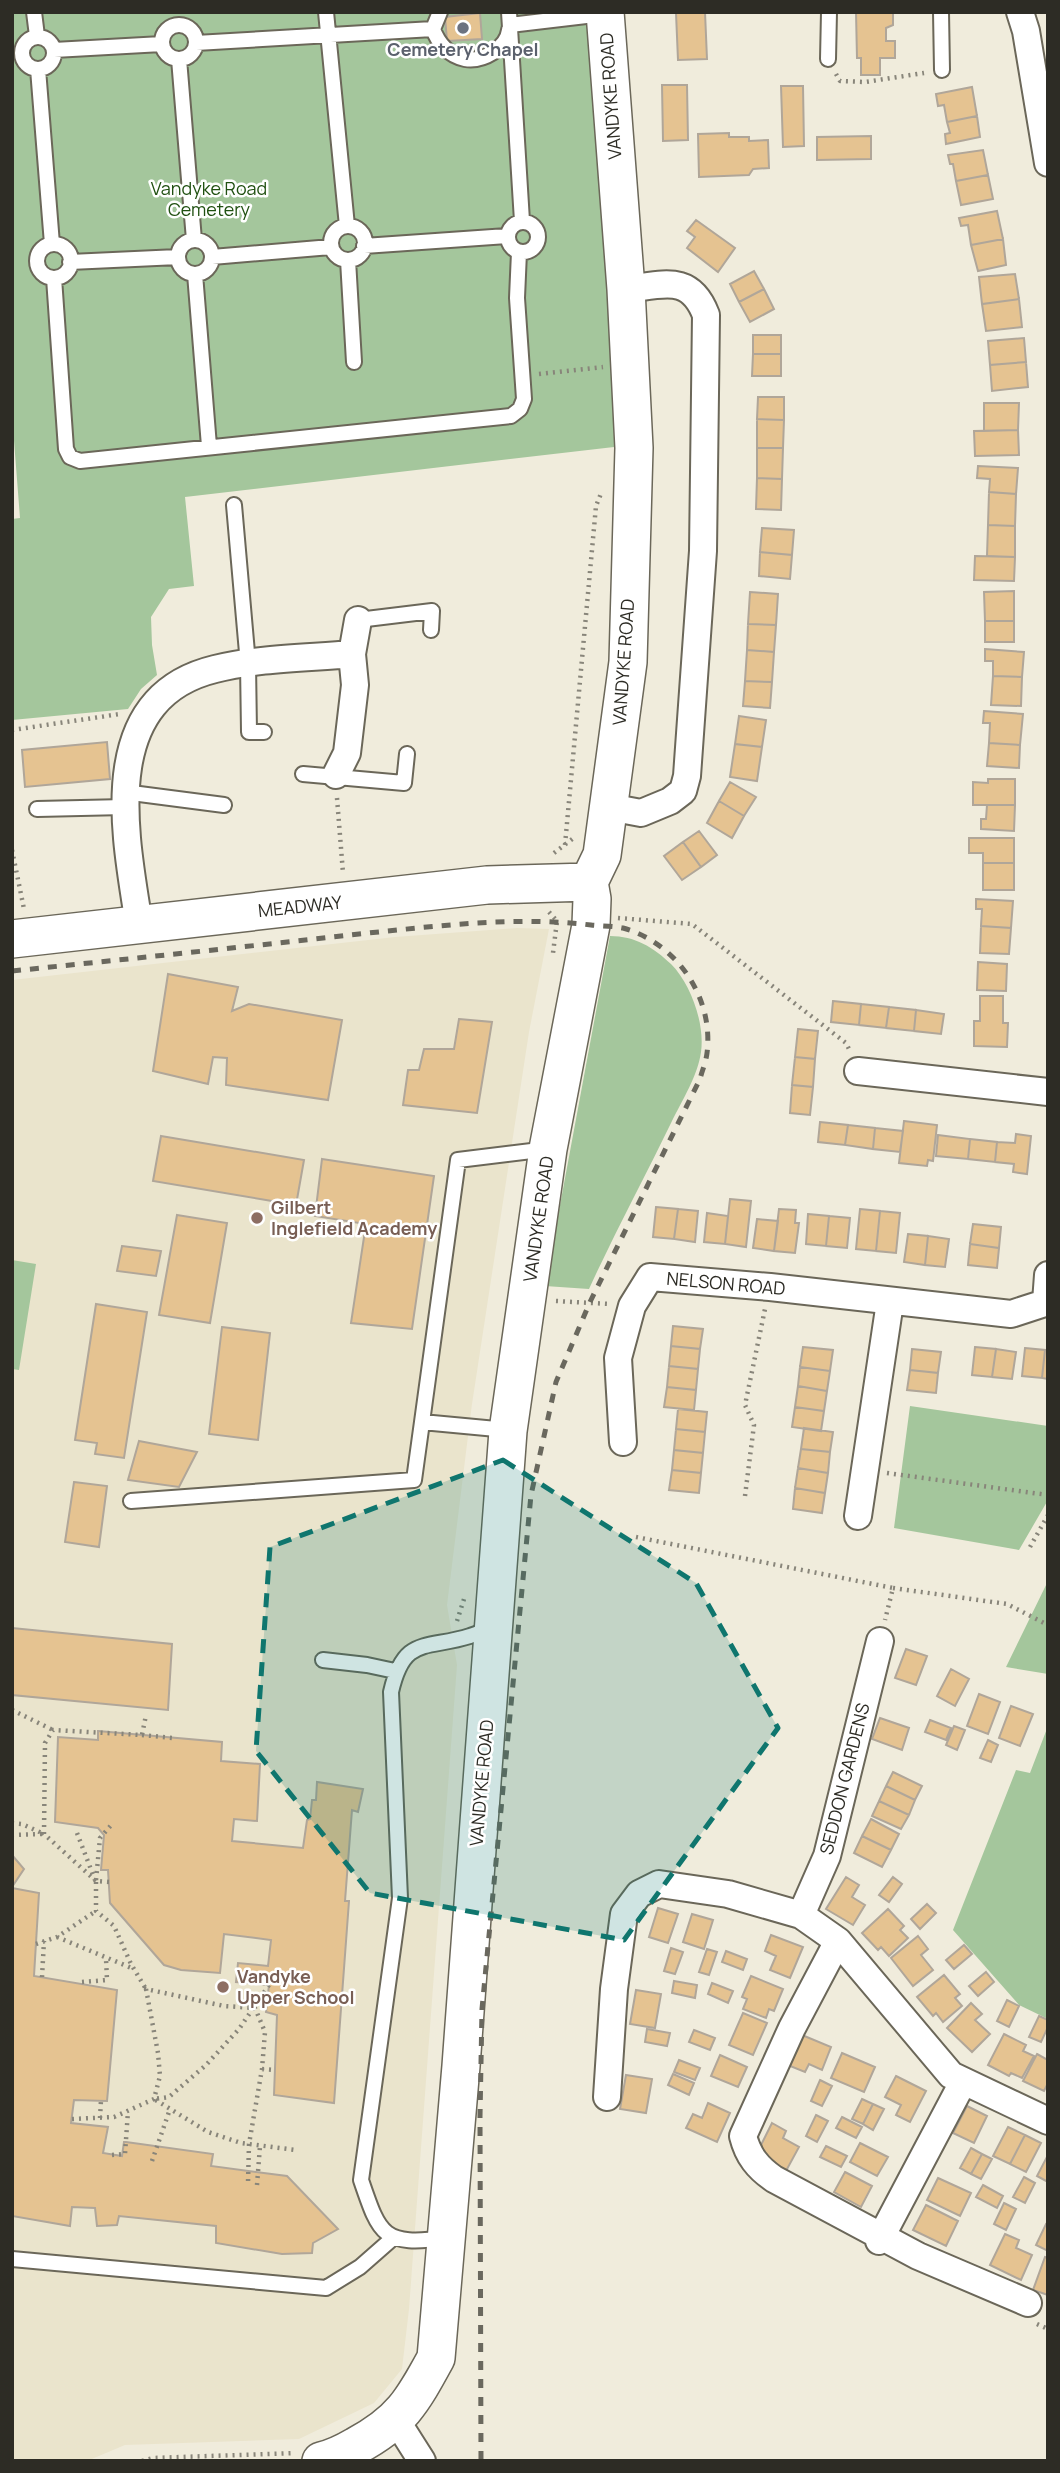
<svg xmlns="http://www.w3.org/2000/svg" width="1060" height="2473" viewBox="0 0 1060 2473" font-family="Manrope,sans-serif">
<style>
.built{fill:#eae4cc}
.green{fill:#a4c69c}
.building{fill:#e5c391;stroke:#b0a699;stroke-width:2}
.lines{fill:none;stroke-linecap:round;stroke-linejoin:round}
.lane-casing{stroke:#6b6759;stroke-width:18}
.street-casing{stroke:#6b6759;stroke-width:30}
.secondary-casing{stroke:#6b6759;stroke-width:40}
.path{stroke:#88857a;stroke-width:4.5;stroke-dasharray:2 5;stroke-linecap:butt}
.lane{stroke:#fff;stroke-width:14}
.street{stroke:#fff;stroke-width:26}
.secondary{stroke:#fff;stroke-width:37}
.rail{stroke:#6a685e;stroke-width:5;stroke-dasharray:9 9;stroke-linecap:butt}
.marked{fill:#0f766e;fill-opacity:0.2;stroke:#0f766e;stroke-width:5;stroke-dasharray:14 9;stroke-linejoin:round}
.worship-dot{fill:#6b7280;stroke:#fff;stroke-width:2.5}
.education-dot{fill:#8d6e63;stroke:#fff;stroke-width:2.5}
.labels{text-anchor:middle;stroke-width:5;stroke-linejoin:round;paint-order:stroke}
.worship-label{font-size:18px;font-weight:bold;fill:#5b616d;stroke:#fff}
.street-label{font-size:18px;fill:#2d2c25;stroke:#fff}
.park-label{font-size:18px;fill:#205011;stroke:#fff}
.education-label{font-size:18px;font-weight:bold;fill:#785e54;stroke:#fff;text-anchor:start}
</style>
<rect width="100%" height="100%" fill="#f0ecdc"/>
<path class="built" d="M517,928L549,929L529,1032L472,1404L447,1605L457,1665L409,2309L402,2369L374,2403L299,2439L125,2445L87,2461H12V980L395,937Z"/>
<path class="green" d="M12,12H586L613,358L614,447L185,497L194,586L169,589L151,617L152,645L157,675L141,689L128,709L12,720V519L20,518L12,415Z
M610,936C635,936 653,947 671,964C691,984 705,1024 701,1052C698,1075 682,1101 672,1121C645,1177 615,1232 589,1289L545,1286Z
M12,1260L36,1264L19,1370L12,1369Z
M910,1406L1048,1426V1500L1019,1550L894,1528Z
M1048,1581V1674L1006,1667Z
M1048,1726V2019L1019,2005L953,1930L1016,1770L1030,1773Z"/>
<path class="building" d="M705,12L707,59L678,60L676,13Z
M856,12H893V25L886,28V41H895V58H880V75H861V58H857Z
M480,13L482,39L447,41L445,17Z
M662,85H687L688,140L663,141Z
M781,86H803L804,146L783,147Z
M972,87L977,116L947,122L944,105L938,106L936,94Z
M977,116L980,137L946,144L945,134L950,133L947,122Z
M729,133V137H749V141L768,140L769,168L753,169L749,175L699,177L698,134Z
M871,136V159L817,160V137Z
M983,150L988,175L956,181L953,164H950L948,155Z
M988,175L993,199L961,205L956,181Z
M997,211L1003,239L971,245L968,225L961,226L959,218Z
M696,220L735,248L718,272L687,248L695,237L687,231Z
M1003,239L1006,265L978,271L971,245Z
M754,271L764,289L739,302L730,284Z
M1015,274L1019,299L982,304L979,277Z
M764,289L774,309L750,322L739,302Z
M1019,299L1022,327L986,331L982,304Z
M753,335H781V354H753Z
M1024,338L1026,362L990,365L988,341Z
M753,354H781V376H752Z
M1026,362L1028,387L992,391L990,365Z
M758,397H784V420L757,419Z
M984,403H1019L1018,430L984,431Z
M757,419L784,420L783,448H757Z
M1018,430L1019,455L975,456L974,431Z
M757,448H783L782,479L757,478Z
M978,466L1018,468L1016,494L989,492L990,479L977,478Z
M757,478L782,479L781,510L756,509Z
M989,492L1016,494L1015,526L988,525Z
M988,525L1015,526V557L987,556Z
M762,528L794,530L792,555L760,552Z
M760,552L792,555L790,579L759,576Z
M975,556L1015,557L1014,581L974,580Z
M1014,591V621H985L984,592Z
M750,592L778,594L776,625L748,624Z
M985,621H1014V642H985Z
M748,624L776,625L774,652L747,650Z
M985,649L1024,652L1022,677L993,676V661H985Z
M747,650L774,652L772,682L745,681Z
M993,676L1022,677L1021,706L991,705Z
M745,681L772,682L770,708L743,706Z
M984,711L1023,714L1020,745L989,743L990,723H983Z
M739,716L766,720L762,747L735,744Z
M107,742L110,779L25,787L22,750Z
M989,743L1020,745L1019,768L987,766Z
M735,744L762,747L757,781L730,777Z
M988,779H1015V805H973V782L988,783Z
M730,782L756,797L744,816L719,801Z
M719,801L744,816L732,838L707,823Z
M987,805H1015L1014,831L981,829V819H986Z
M699,831L717,855L701,867L683,842Z
M969,838H1014V863H983V853H969Z
M683,842L701,867L682,880L664,856Z
M983,863H1014V890H983Z
M976,899L1013,901L1011,928L981,926L982,909H976Z
M981,926L1011,928L1009,954L980,953Z
M978,962L1007,964L1006,991L977,990Z
M168,974L238,987L232,1011L249,1004L342,1020L328,1100L226,1085L227,1058L213,1057L208,1084L153,1071Z
M980,996H1003V1023H1008L1007,1047L974,1046V1021H980Z
M833,1001L861,1004L859,1025L831,1022Z
M861,1004L889,1007L886,1028L859,1025Z
M889,1007L916,1010L914,1031L886,1028Z
M916,1010L944,1014L941,1034L914,1031Z
M459,1019L492,1022L477,1113L403,1105L408,1070H419L424,1049H454Z
M798,1029L818,1031L815,1059L795,1057Z
M795,1057L815,1059L813,1087L792,1085Z
M792,1085L813,1087L810,1115L790,1113Z
M904,1121L937,1125L933,1161L928,1160L927,1166L899,1163Z
M820,1122L848,1125L845,1145L818,1142Z
M848,1125L875,1128L873,1149L845,1145Z
M875,1128L903,1131L900,1152L873,1149Z
M1016,1134L1031,1136L1027,1174L1013,1172L1014,1164L995,1162L997,1142L1015,1143Z
M938,1135L970,1139L968,1159L936,1156Z
M161,1136L304,1160L296,1205L153,1181Z
M970,1139L997,1142L995,1162L968,1159Z
M322,1159L434,1176L412,1329L351,1323L366,1224L315,1216Z
M730,1199L751,1201L746,1247L725,1244Z
M656,1207L678,1209L674,1239L653,1237Z
M678,1209L698,1211L695,1242L674,1239Z
M779,1209L796,1210L795,1223H799L795,1253L774,1251Z
M860,1209L880,1211L876,1251L856,1249Z
M880,1211L900,1213L896,1253L876,1251Z
M707,1213L728,1216L725,1244L704,1242Z
M808,1214L829,1216L826,1246L806,1244Z
M177,1215L227,1223L210,1323L159,1315Z
M829,1216L850,1218L847,1248L826,1246Z
M757,1219L778,1221L774,1251L753,1248Z
M973,1224L1001,1227L999,1248L970,1244Z
M908,1234L928,1236L925,1265L904,1262Z
M928,1236L949,1239L945,1267L925,1265Z
M970,1244L999,1248L997,1268L968,1265Z
M122,1246L161,1251L156,1276L117,1271Z
M96,1304L147,1312L124,1458L95,1454L97,1443L75,1440Z
M673,1326L703,1329L700,1349L671,1346Z
M222,1327L270,1333L258,1440L209,1434Z
M671,1346L700,1349L698,1369L669,1366Z
M803,1347L833,1350L830,1371L800,1367Z
M975,1347L996,1349L992,1377L972,1375Z
M1025,1348L1045,1350L1042,1378L1022,1376Z
M912,1349L941,1352L938,1373L910,1370Z
M996,1349L1016,1352L1012,1379L992,1377Z
M1045,1350H1048V1379L1042,1378Z
M669,1366L698,1369L696,1390L667,1387Z
M800,1367L830,1371L827,1391L798,1386Z
M910,1370L938,1373L936,1393L907,1390Z
M798,1386L827,1391L824,1411L795,1407Z
M667,1387L696,1390L694,1410L664,1407Z
M795,1407L824,1411L821,1431L792,1427Z
M678,1409L707,1412L705,1432L676,1429Z
M804,1428L833,1432L830,1452L801,1449Z
M676,1429L705,1432L703,1453L674,1450Z
M139,1441L197,1452L179,1487L128,1480Z
M801,1449L830,1452L828,1473L798,1468Z
M674,1450L703,1453L701,1473L672,1470Z
M798,1468L828,1473L825,1493L795,1488Z
M672,1470L701,1473L699,1493L669,1490Z
M74,1482L107,1486L99,1547L65,1542Z
M795,1488L825,1493L822,1513L793,1509Z
M12,1628L172,1644L168,1710L12,1695Z
M906,1649L927,1656L916,1685L895,1678Z
M951,1669L969,1679L955,1706L937,1696Z
M979,1694L1000,1702L988,1734L967,1726Z
M1011,1706L1033,1714L1020,1746L999,1738Z
M880,1718L909,1728L902,1750L872,1739Z
M930,1720L951,1728L946,1740L925,1732Z
M954,1726L965,1730L957,1750L946,1745Z
M98,1731L222,1742L221,1761L260,1764L257,1821L234,1819L232,1841L303,1848L307,1820L310,1819L312,1800H316L317,1782L363,1789L358,1812L352,1810L345,1901H349L334,2103L274,2095L277,2015L266,2012L269,1985L236,1982L238,1963L268,1966L271,1940L224,1934L220,1973L181,1970L164,1965L110,1903L108,1870H101L104,1835L98,1828L55,1822L58,1737L98,1740Z
M988,1740L998,1745L991,1762L980,1758Z
M893,1772L922,1786L915,1800L886,1786Z
M886,1786L915,1800L909,1815L879,1801Z
M879,1801L909,1815L901,1829L872,1816Z
M871,1819L899,1834L891,1850L862,1836Z
M862,1836L891,1850L882,1867L854,1853Z
M12,1855L24,1869L12,1887Z
M846,1877L859,1885L852,1897L865,1905L853,1925L826,1909Z
M893,1877L902,1884L889,1902L879,1895Z
M12,1888L39,1893L34,1976L117,1990L107,2101L74,2100L71,2123L108,2127L103,2153L122,2156L124,2142H126L213,2154L211,2166L287,2176L338,2229L313,2243L312,2253L282,2254L216,2243V2226L119,2216L117,2225L97,2226L95,2208L72,2207L70,2226L12,2216Z
M927,1904L936,1913L920,1929L911,1919Z
M658,1908L678,1914L668,1943L649,1937Z
M888,1909L904,1926L900,1930L908,1938L889,1956L881,1947L878,1950L862,1933Z
M692,1914L713,1920L704,1949L683,1942Z
M771,1935L803,1947L790,1978L770,1970L776,1956L765,1951Z
M918,1936L928,1949L921,1955L933,1970L913,1986L891,1958Z
M964,1945L972,1954L954,1969L946,1960Z
M671,1948L683,1952L675,1974L664,1971Z
M707,1949L717,1952L709,1975L699,1972Z
M726,1951L747,1959L743,1970L722,1962Z
M986,1972L994,1982L978,1996L969,1986Z
M944,1975L960,1994L955,1998L962,2006L943,2022L936,2013L933,2016L917,1997Z
M751,1976L783,1989L774,2011L769,2009L766,2018L743,2009L747,1999L742,1997Z
M674,1981L697,1985L695,1998L672,1993Z
M712,1983L733,1991L728,2003L708,1994Z
M636,1990L661,1994L655,2028L630,2024Z
M1007,2000L1019,2006L1009,2027L997,2021Z
M971,2003L982,2014L975,2020L990,2034L972,2052L947,2028Z
M743,2013L767,2023L753,2055L729,2045Z
M1039,2016L1048,2020V2027L1041,2042L1029,2037Z
M647,2029L670,2033L667,2046L645,2042Z
M694,2030L715,2038L710,2050L689,2042Z
M1004,2034L1026,2045L1023,2051L1034,2056L1022,2078L1011,2073L1009,2076L988,2065Z
M802,2035L831,2047L822,2070L809,2064L805,2072L790,2066Z
M842,2053L875,2067L864,2092L831,2078Z
M1037,2054L1048,2060V2083L1044,2091L1023,2081Z
M720,2055L747,2067L738,2087L711,2076Z
M679,2060L700,2068L695,2080L674,2072Z
M673,2074L694,2083L689,2095L668,2085Z
M626,2075L652,2079L646,2113L620,2109Z
M896,2076L926,2091L910,2122L896,2115L901,2105L885,2097Z
M820,2080L832,2086L822,2106L811,2101Z
M862,2099L873,2104L863,2124L852,2119Z
M708,2103L730,2113L717,2142L686,2128L693,2114L702,2118Z
M873,2104L884,2109L873,2130L863,2124Z
M967,2106L987,2116L974,2143L953,2133Z
M816,2115L828,2121L817,2142L806,2136Z
M842,2117L862,2127L856,2138L836,2128Z
M772,2123L786,2131L783,2138L799,2147L786,2171L756,2155Z
M1008,2127L1025,2135L1010,2164L993,2156Z
M1025,2135L1041,2143L1026,2172L1010,2164Z
M860,2143L888,2157L877,2176L850,2162Z
M826,2146L847,2156L841,2167L820,2157Z
M971,2148L982,2154L971,2174L960,2168Z
M982,2154L992,2159L981,2179L971,2174Z
M1048,2155V2182L1037,2176Z
M845,2172L872,2186L861,2207L834,2192Z
M1024,2177L1035,2183L1025,2203L1013,2197Z
M938,2178L971,2193L960,2216L927,2200Z
M983,2185L1003,2196L997,2208L976,2197Z
M1004,2203L1016,2209L1006,2230L994,2224Z
M926,2205L958,2221L946,2246L913,2230Z
M1046,2224L1048,2225V2251L1036,2245Z
M1005,2234L1019,2240L1016,2248L1032,2255L1021,2280L990,2265Z
M1045,2257L1048,2258V2295L1033,2290Z"/>
<g class="lines">
<defs>
<path id="lane" d="M34,12L37,36
M326,12L347,226
M440,12L433,29C438,43 449,56 465,59C483,62 507,48 509,30
M509,12L522,221
M941,12L942,70
M510,25L603,14
M162 42a17 17 0 1 1 34 0a17 17 0 1 1-34 0Z
M22 53a16 16 0 1 1 32 0a16 16 0 1 1-32 0Z
M196,43L433,29
M54,50L162,44
M179,59L194,240
M828,59L829,12
M38,69L52,244
M508 237a15 15 0 1 1 30 0a15 15 0 1 1-30 0Z
M331 243a17 17 0 1 1 34 0a17 17 0 1 1-34 0Z
M178 257a17 17 0 1 1 34 0a17 17 0 1 1-34 0Z
M37 261a17 17 0 1 1 34 0a17 17 0 1 1-34 0Z
M364,246L507,236
M212,257L331,247
M348,260L354,362
M70,262L178,257
M195,274L209,446
M54,278L66,449L70,457L80,461L511,416L520,409L524,399L517,298L519,252
M234,505L248,664L249,732H264
M358,620L432,611L431,630
M303,774L404,783L407,754
M124,792L224,805
M37,809L125,807
M422,1422L458,1160L548,1149
M131,1501L414,1480L422,1422L507,1430
M323,1660L367,1665L395,1671
M446,2238C383,2246 380,2236 361,2180L400,1898L391,1692C404,1635 426,1650 470,1636C477,1634 484,1630 491,1627
M12,2259L326,2288L360,2267L393,2238"/>
<path id="street" d="M1020,12L1026,31L1048,163
M336,775L347,753L355,685L352,654L358,620
M609,807L641,813L670,801L683,791L687,776L703,551L706,315C690,273 663,285 626,289
M139,924C125,835 96,698 215,669C259,658 307,658 352,654
M858,1071L1048,1092
M1046,1302L1048,1275
M623,1442L618,1358L632,1306L650,1277L770,1287L1011,1314L1048,1302
M858,1516L890,1302
M801,1915L827,1856L880,1641
M838,1941L792,2028L743,2136C748,2156 758,2168 774,2179L918,2256L1028,2303
M607,2097L614,1989L624,1914L639,1894L659,1884L728,1894L801,1915L838,1941L951,2075L1048,2121
M879,2241L963,2082
M396,2420L422,2461"/>
<path id="secondary" d="M12,939L487,885L589,882
M321,2461C334,2458 344,2453 356,2446C401,2422 412,2402 436,2358L461,2066L508,1431L548,1149L591,925L592,899L589,882L602,855L628,662L634,448L626,289L605,12"/>
</defs>
<use href="#lane" class="lane-casing"/>
<use href="#street" class="street-casing"/>
<use href="#secondary" class="secondary-casing"/>
<path class="path" d="M836,74L840,81L865,82L924,73
M539,374L603,367
M12,730L120,714
M337,798L343,873
M565,845L596,506L602,491
M12,850L24,909
M554,853L575,837
M549,912L557,921L553,953
M618,918L692,924L846,1043L850,1051
M556,1301L610,1304
M887,1473L1048,1495
M745,1496L754,1425L745,1405L765,1309
M636,1537L893,1588L885,1620
M1030,1547L1048,1515
M893,1588L1007,1604L1048,1625
M457,1621L464,1599
M12,1710L53,1730
M142,1735L173,1738
M12,1823L22,1824L44,1834
M77,1833L95,1880
M12,1835L43,1834
M96,1880L100,1838L113,1823
M96,1881L44,1834L45,1743L53,1730L142,1735L146,1715
M109,1882L96,1881V1911L114,1926L131,1964L146,1989
M57,1937L134,1969
M36,1944L57,1937L96,1911
M42,1977L44,1941
M82,1982L107,1980L106,1958
M269,1985L239,2029L206,2065L169,2097L154,2099L208,2132L241,2143L296,2150
M262,2069L275,2070
M100,2118L101,2100
M72,2119L114,2117L154,2099L160,2076L158,2053L146,1989L224,2006L255,2008L265,2032L262,2069L249,2144L248,2183
M112,2155L125,2154L128,2111
M152,2161L170,2109
M257,2185L260,2146
M1037,2324L1048,2329
M142,2461L153,2458L295,2453"/>
<use href="#lane" class="lane"/>
<use href="#street" class="street"/>
<use href="#secondary" class="secondary"/>
<path class="rail" d="M12,971C128,959 244,947 359,934C437,926 514,916 591,925C601,926 613,926 623,928C677,943 714,998 707,1053C706,1062 702,1071 700,1079L590,1302L556,1382L531,1495L482,2009L480,2117L481,2461"/>
</g>
<path class="marked" d="M503,1460L696,1583L778,1728L624,1940L370,1893L256,1751L270,1547Z"/>
<circle class="worship-dot" cx="463" cy="28" r="7"/>
<g class="education-dot">
<circle cx="257" cy="1218" r="7"/>
<circle cx="223" cy="1987" r="7"/>
</g>
<g class="labels">
<g class="worship-label">
<text x="463" y="56">Cemetery Chapel</text>
</g>
<g class="street-label">
<text transform="translate(611 96) rotate(-94)" y="6">VANDYKE ROAD</text>
<text transform="translate(624 662) rotate(-86)" y="6">VANDYKE ROAD</text>
<text transform="translate(300 907) rotate(-6)" y="6">MEADWAY</text>
<text transform="translate(539 1219) rotate(-82)" y="6">VANDYKE ROAD</text>
<text transform="translate(726 1284) rotate(5)" y="6">NELSON ROAD</text>
<text transform="translate(845 1779) rotate(-76)" y="6">SEDDON GARDENS</text>
<text transform="translate(482 1783) rotate(-85)" y="6">VANDYKE ROAD</text>
</g>
<g class="park-label">
<text x="209" y="195">Vandyke Road<tspan x="209" dy="21">Cemetery</tspan></text>
</g>
<g class="education-label">
<text x="271" y="1214">Gilbert<tspan x="271" dy="21">Inglefield Academy</tspan></text>
<text x="237" y="1983">Vandyke<tspan x="237" dy="21">Upper School</tspan></text>
</g>
</g>
<rect width="1060" height="2473" fill="none" stroke="#2d2c25" stroke-width="28"/>
</svg>
